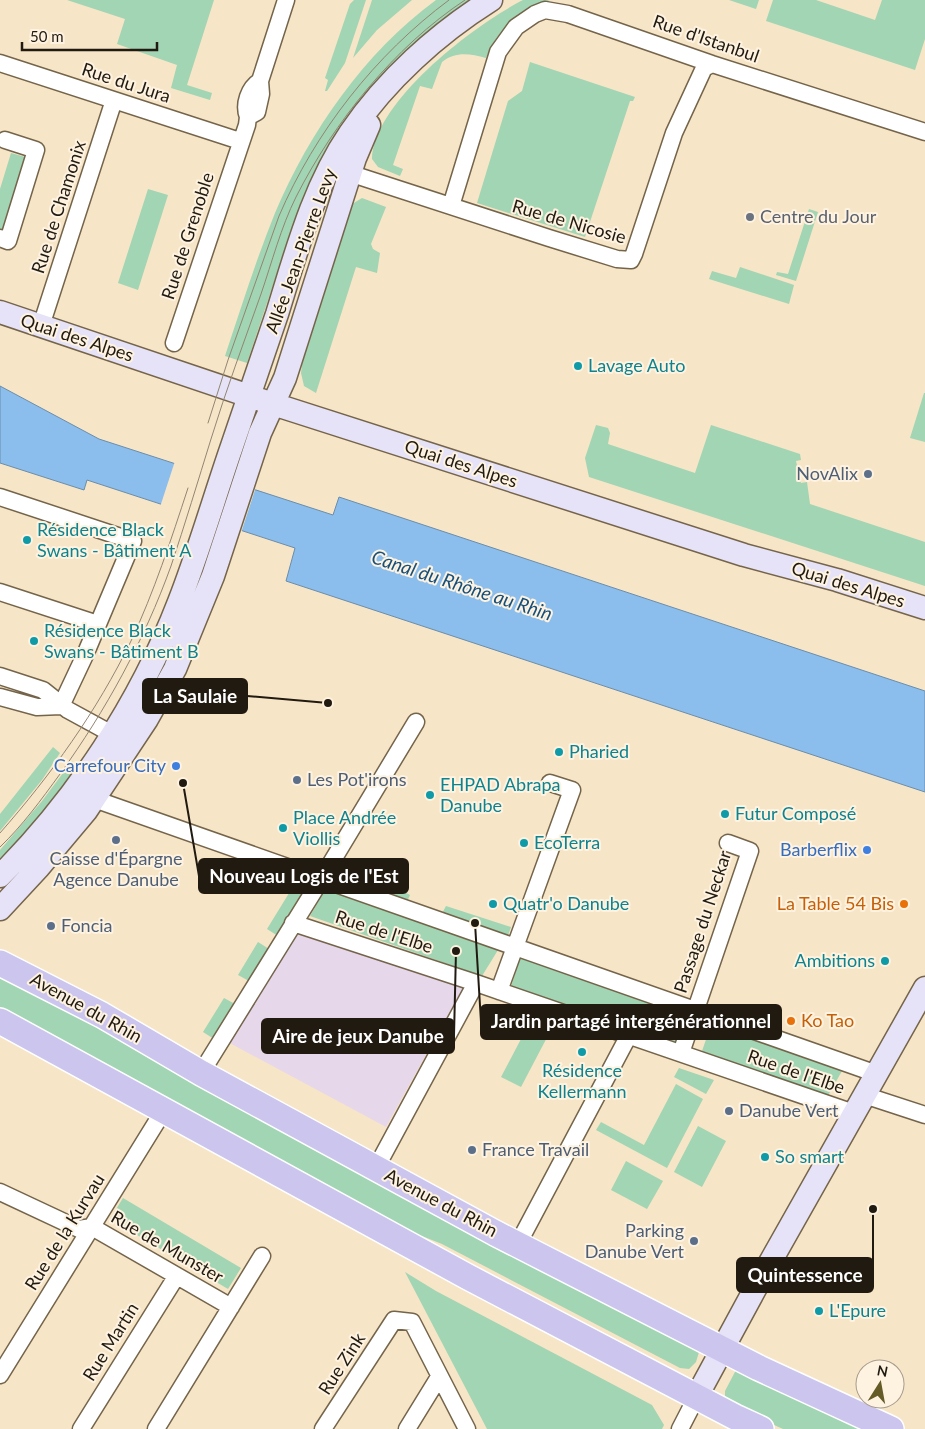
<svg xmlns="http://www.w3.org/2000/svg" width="925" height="1429" viewBox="0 0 925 1429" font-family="Lato,sans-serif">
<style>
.education{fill:#e6d7eb}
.green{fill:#a1d5b3}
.water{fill:#8bbeec;stroke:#6b8daa}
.pier{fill:#f7e5c7}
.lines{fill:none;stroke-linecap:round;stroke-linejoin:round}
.street-casing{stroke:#74644a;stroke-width:19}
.secondary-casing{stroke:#74644a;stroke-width:25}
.primary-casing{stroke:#fff;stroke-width:28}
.street{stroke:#fff;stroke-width:16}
.secondary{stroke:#e6e2f7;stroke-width:22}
.primary{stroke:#ccc5ee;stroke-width:25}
.tram{stroke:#928571;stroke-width:1}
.worship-dot{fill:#6b7280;stroke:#fef3e1;stroke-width:2}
.culture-dot{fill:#0f9aa8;stroke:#fef3e1;stroke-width:2}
.service-dot{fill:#5c6f8a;stroke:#fef3e1;stroke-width:2}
.shop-dot{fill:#3f7fe0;stroke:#fef3e1;stroke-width:2}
.food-dot{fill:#e8710a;stroke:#fef3e1;stroke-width:2}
.labels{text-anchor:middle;stroke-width:4;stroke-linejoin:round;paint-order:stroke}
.street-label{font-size:18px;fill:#211a10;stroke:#fef3e1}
.worship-label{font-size:18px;fill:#5b616d;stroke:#fef3e1;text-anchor:start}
.culture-label{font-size:18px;fill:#0d838f;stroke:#fef3e1;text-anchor:start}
.service-label{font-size:18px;fill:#4e5e75;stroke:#fef3e1;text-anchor:start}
.shop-label{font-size:18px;fill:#366cbe;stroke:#fef3e1;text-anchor:end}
.food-label{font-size:18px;fill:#c56008;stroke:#fef3e1;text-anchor:end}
.water-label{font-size:19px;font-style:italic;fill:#174f7b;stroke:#fef3e1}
.leader{fill:none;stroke:#211a10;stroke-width:2}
.callout-dot{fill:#211a10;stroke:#fef3e1;stroke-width:2}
.callout{fill:#211a10;stroke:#211a10;stroke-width:2}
.callout-label{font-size:19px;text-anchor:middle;font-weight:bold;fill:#fff}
</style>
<rect width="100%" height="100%" fill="#f7e5c7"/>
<path class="education" d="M295,930L464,986L386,1127L226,1041Z"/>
<path class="green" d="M67,0H214L187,85L212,93L210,100L171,88L177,65L117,44L125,19Z
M354,0H366L345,63L327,91H325L328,80L325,78L350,4Z
M372,0H412L377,30L353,58Z
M436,0H477L307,194L295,219L247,363L225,356C241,308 256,260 275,213C310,131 364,53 436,0Z
M523,0H550C521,10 497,29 486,58C470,54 456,51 442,62L432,89L420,86L393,165L403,169L400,176L378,167L372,159C374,101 474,25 523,0Z
M729,0H759L756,9Z
M773,0H816L875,20L882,0H925V39L915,70L766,21Z
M530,62L635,97L633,101H630L585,237L477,203L508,101L522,91Z
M11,153L29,158L5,235L0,233V189Z
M148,189L168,195L138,290L118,283Z
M362,198L386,207L371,244L373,249L380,253L377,273L356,267L316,393L304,386L301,373L304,349L349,206Z
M809,209L818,212L796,281L776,275L777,272L788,274Z
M740,267L794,285L789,304L709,279L712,271L736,278Z
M924,393H925V442L910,438Z
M596,425L608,428L610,433L608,444L695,473L711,425L800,454L801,460L796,461L801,483L807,482L810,504L925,542V586L589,477L585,458Z
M53,747L60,753L42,780L0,831V814Z
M72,761L78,766C54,800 27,831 0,863V850L42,801Z
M344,860L410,895L405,906L332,880Z
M294,885L307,889L278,936L267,929Z
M326,888L498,950L482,976L310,916Z
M446,906L511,927L506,941L439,919Z
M258,942L269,949L249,981L238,975Z
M520,957L689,1016L677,1046L511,987Z
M0,972L696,1345L699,1352L696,1362L689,1369L680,1368L442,1244L389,1223L0,1011Z
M224,998L235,1004L214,1039L203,1032Z
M531,1020L553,1026L521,1087L501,1077Z
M711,1025L842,1071L826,1099L701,1054Z
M679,1068L714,1080L706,1094L674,1077Z
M676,1084L703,1099L667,1168L596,1130L601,1122L644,1145Z
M698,1126L726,1141L702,1187L674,1172Z
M626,1161L663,1181L647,1209L611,1190Z
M123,1198L241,1268L228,1289L110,1219Z
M405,1272L436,1291L652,1405L664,1425L662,1429H487Z
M736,1370H740L861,1429H783L752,1415L728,1403L725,1397V1391Z"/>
<path class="water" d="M0,386L99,439L333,515L339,497L925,691V792L286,581L295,548L87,480L84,490L0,463Z"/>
<path class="pier" d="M175,461L256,487L241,533L160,507Z"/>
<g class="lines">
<defs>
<path id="street" d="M0,63L240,141
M260,81C249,88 243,104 248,117L257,112L261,94L260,81L286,0
M349,173L549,238L617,259L631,260L634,254L674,133L704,68L712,64
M451,206L498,52L516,27L535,14L545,10L568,14L712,64L925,132
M0,238L8,241L36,150L5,140
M41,326L114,100
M174,343L247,125L248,117
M0,497L133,541L85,655L61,706
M0,592L98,624
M0,676L43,690L68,710L112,734
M0,697L37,707L61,706
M94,799L877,1074
M293,923L476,983L854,1113
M499,991L572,790L550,783
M681,1053L750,851L728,843
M201,1073L322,878L416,722
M864,1095L925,1115
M376,1168L476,983
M0,1192L79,1229L92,1227L231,1307
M518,1244L629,1035
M0,1375L164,1110
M81,1429L176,1277
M156,1429L262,1256
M323,1429L394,1320L412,1322L467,1429
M407,1429L439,1377
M680,1429L697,1396"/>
<path id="secondary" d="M0,312L273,404L744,555L837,580L925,608
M0,876C77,799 140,703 179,602C199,551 214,498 232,446C247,402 262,358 277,314C296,253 313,187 350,133C386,80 437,34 491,0
M0,909L39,867L86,811L147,719L175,669L213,576L260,433L285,378L355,158L369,125
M697,1396L755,1289L925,988"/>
<path id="primary" d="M0,963L102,1015L201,1073L495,1233L759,1368L891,1429
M0,1021L468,1277L735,1417L761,1429"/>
</defs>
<use href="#street" class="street-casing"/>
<use href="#secondary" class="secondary-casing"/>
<use href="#primary" class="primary-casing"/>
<use href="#street" class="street"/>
<use href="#secondary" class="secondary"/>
<use href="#primary" class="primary"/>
<path class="tram" d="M208,423L228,360L279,216C315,132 375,55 449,0
M0,833C51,775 97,711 131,641C154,592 171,540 188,488
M0,847C23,825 41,800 60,774C106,710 144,641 171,566C185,524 198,481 211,439C226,390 244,342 261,294C272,262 281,227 296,197C334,122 394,47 465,0"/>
</g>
<circle class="worship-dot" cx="750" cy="217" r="5"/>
<g class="culture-dot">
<circle cx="578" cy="366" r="5"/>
<circle cx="27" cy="540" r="5"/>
<circle cx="34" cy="641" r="5"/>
<circle cx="559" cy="752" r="5"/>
<circle cx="430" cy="795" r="5"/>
<circle cx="725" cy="814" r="5"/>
<circle cx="283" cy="828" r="5"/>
<circle cx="524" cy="843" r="5"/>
<circle cx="493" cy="904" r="5"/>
<circle cx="885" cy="961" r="5"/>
<circle cx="582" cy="1052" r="5"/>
<circle cx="765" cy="1157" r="5"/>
<circle cx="819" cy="1311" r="5"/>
</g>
<g class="service-dot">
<circle cx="868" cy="474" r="5"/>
<circle cx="297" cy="780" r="5"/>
<circle cx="116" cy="840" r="5"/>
<circle cx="51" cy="926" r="5"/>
<circle cx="729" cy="1111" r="5"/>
<circle cx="472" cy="1150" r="5"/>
<circle cx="694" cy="1241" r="5"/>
</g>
<g class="shop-dot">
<circle cx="176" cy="766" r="5"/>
<circle cx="867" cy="850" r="5"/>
</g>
<g class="food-dot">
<circle cx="904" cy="904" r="5"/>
<circle cx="791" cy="1021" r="5"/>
</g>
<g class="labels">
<g class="street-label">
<text transform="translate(706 39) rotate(19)" y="6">Rue d'Istanbul</text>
<text transform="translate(126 83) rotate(18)" y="6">Rue du Jura</text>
<text transform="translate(59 207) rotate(-72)" y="6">Rue de Chamonix</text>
<text transform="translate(569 222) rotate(16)" y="6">Rue de Nicosie</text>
<text transform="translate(188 236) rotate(-72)" y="6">Rue de Grenoble</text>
<text transform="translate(301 251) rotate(-70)" y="6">Allée Jean-Pierre Levy</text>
<text transform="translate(77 338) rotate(18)" y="6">Quai des Alpes</text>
<text transform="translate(461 464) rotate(18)" y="6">Quai des Alpes</text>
<text transform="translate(848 585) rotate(17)" y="6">Quai des Alpes</text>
<text transform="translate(703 922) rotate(-72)" y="6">Passage du Neckar</text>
<text transform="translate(384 932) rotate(18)" y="6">Rue de l'Elbe</text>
<text transform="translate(86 1008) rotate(29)" y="6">Avenue du Rhin</text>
<text transform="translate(796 1072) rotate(19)" y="6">Rue de l'Elbe</text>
<text transform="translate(441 1203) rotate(28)" y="6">Avenue du Rhin</text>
<text transform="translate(65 1232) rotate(-58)" y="6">Rue de la Kurvau</text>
<text transform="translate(167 1247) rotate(30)" y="6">Rue de Munster</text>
<text transform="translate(111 1342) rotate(-58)" y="6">Rue Martin</text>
<text transform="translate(342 1364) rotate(-57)" y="6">Rue Zink</text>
</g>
<g class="worship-label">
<text x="760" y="223">Centre du Jour</text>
</g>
<g class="culture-label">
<text x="588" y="372">Lavage Auto</text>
<text x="37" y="536">Résidence Black<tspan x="37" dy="21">Swans - Bâtiment A</tspan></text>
<text x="44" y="637">Résidence Black<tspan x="44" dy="21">Swans - Bâtiment B</tspan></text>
<text x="569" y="758">Pharied</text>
<text x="440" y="791">EHPAD Abrapa<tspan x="440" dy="21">Danube</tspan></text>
<text x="735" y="820">Futur Composé</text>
<text x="293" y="824">Place Andrée<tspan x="293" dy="21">Viollis</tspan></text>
<text x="534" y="849">EcoTerra</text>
<text x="503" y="910">Quatr'o Danube</text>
<text x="875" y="967" text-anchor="end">Ambitions</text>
<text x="582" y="1077" text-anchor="middle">Résidence<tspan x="582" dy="21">Kellermann</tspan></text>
<text x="775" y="1163">So smart</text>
<text x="829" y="1317">L'Epure</text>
</g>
<g class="service-label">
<text x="858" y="480" text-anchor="end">NovAlix</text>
<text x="307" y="786">Les Pot'irons</text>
<text x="116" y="865" text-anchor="middle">Caisse d'Épargne<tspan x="116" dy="21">Agence Danube</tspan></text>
<text x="61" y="932">Foncia</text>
<text x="739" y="1117">Danube Vert</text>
<text x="482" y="1156">France Travail</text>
<text x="684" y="1237" text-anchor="end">Parking<tspan x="684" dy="21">Danube Vert</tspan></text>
</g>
<g class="shop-label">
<text x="166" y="772">Carrefour City</text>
<text x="857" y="856">Barberflix</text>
</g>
<g class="food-label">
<text x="894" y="910">La Table 54 Bis</text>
<text x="801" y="1027" text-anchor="start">Ko Tao</text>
</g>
<g class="water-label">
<text transform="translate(462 585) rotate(18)" y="7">Canal du Rhône au Rhin</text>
</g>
</g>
<path class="leader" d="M328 703L247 696M183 783L199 876M475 923L481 1022M456 951L454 1036M873 1209L873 1275"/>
<g class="callout-dot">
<circle cx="328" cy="703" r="5"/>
<circle cx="183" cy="783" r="5"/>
<circle cx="475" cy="923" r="5"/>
<circle cx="456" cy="951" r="5"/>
<circle cx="873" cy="1209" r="5"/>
</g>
<g class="callout">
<rect x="143" y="679" width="104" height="34" rx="5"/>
<rect x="199" y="859" width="209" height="34" rx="5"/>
<rect x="481" y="1005" width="300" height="34" rx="5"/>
<rect x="262" y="1019" width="192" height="34" rx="5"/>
<rect x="737" y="1258" width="136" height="34" rx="5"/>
</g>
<g class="callout-label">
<text x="195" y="703">La Saulaie</text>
<text x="304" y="883">Nouveau Logis de l'Est</text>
<text x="631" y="1028">Jardin partagé intergénérationnel</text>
<text x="358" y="1043">Aire de jeux Danube</text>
<text x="805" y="1282">Quintessence</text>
</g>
<g transform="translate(880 1384) rotate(11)"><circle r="24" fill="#fef3e1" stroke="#a69c8d"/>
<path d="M0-4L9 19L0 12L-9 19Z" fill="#655b27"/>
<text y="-8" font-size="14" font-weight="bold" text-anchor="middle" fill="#211a10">N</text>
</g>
<path d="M22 42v8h135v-8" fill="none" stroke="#211a10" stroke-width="2.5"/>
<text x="30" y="42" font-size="15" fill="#211a10" stroke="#fef3e1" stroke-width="4" paint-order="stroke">50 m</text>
</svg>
